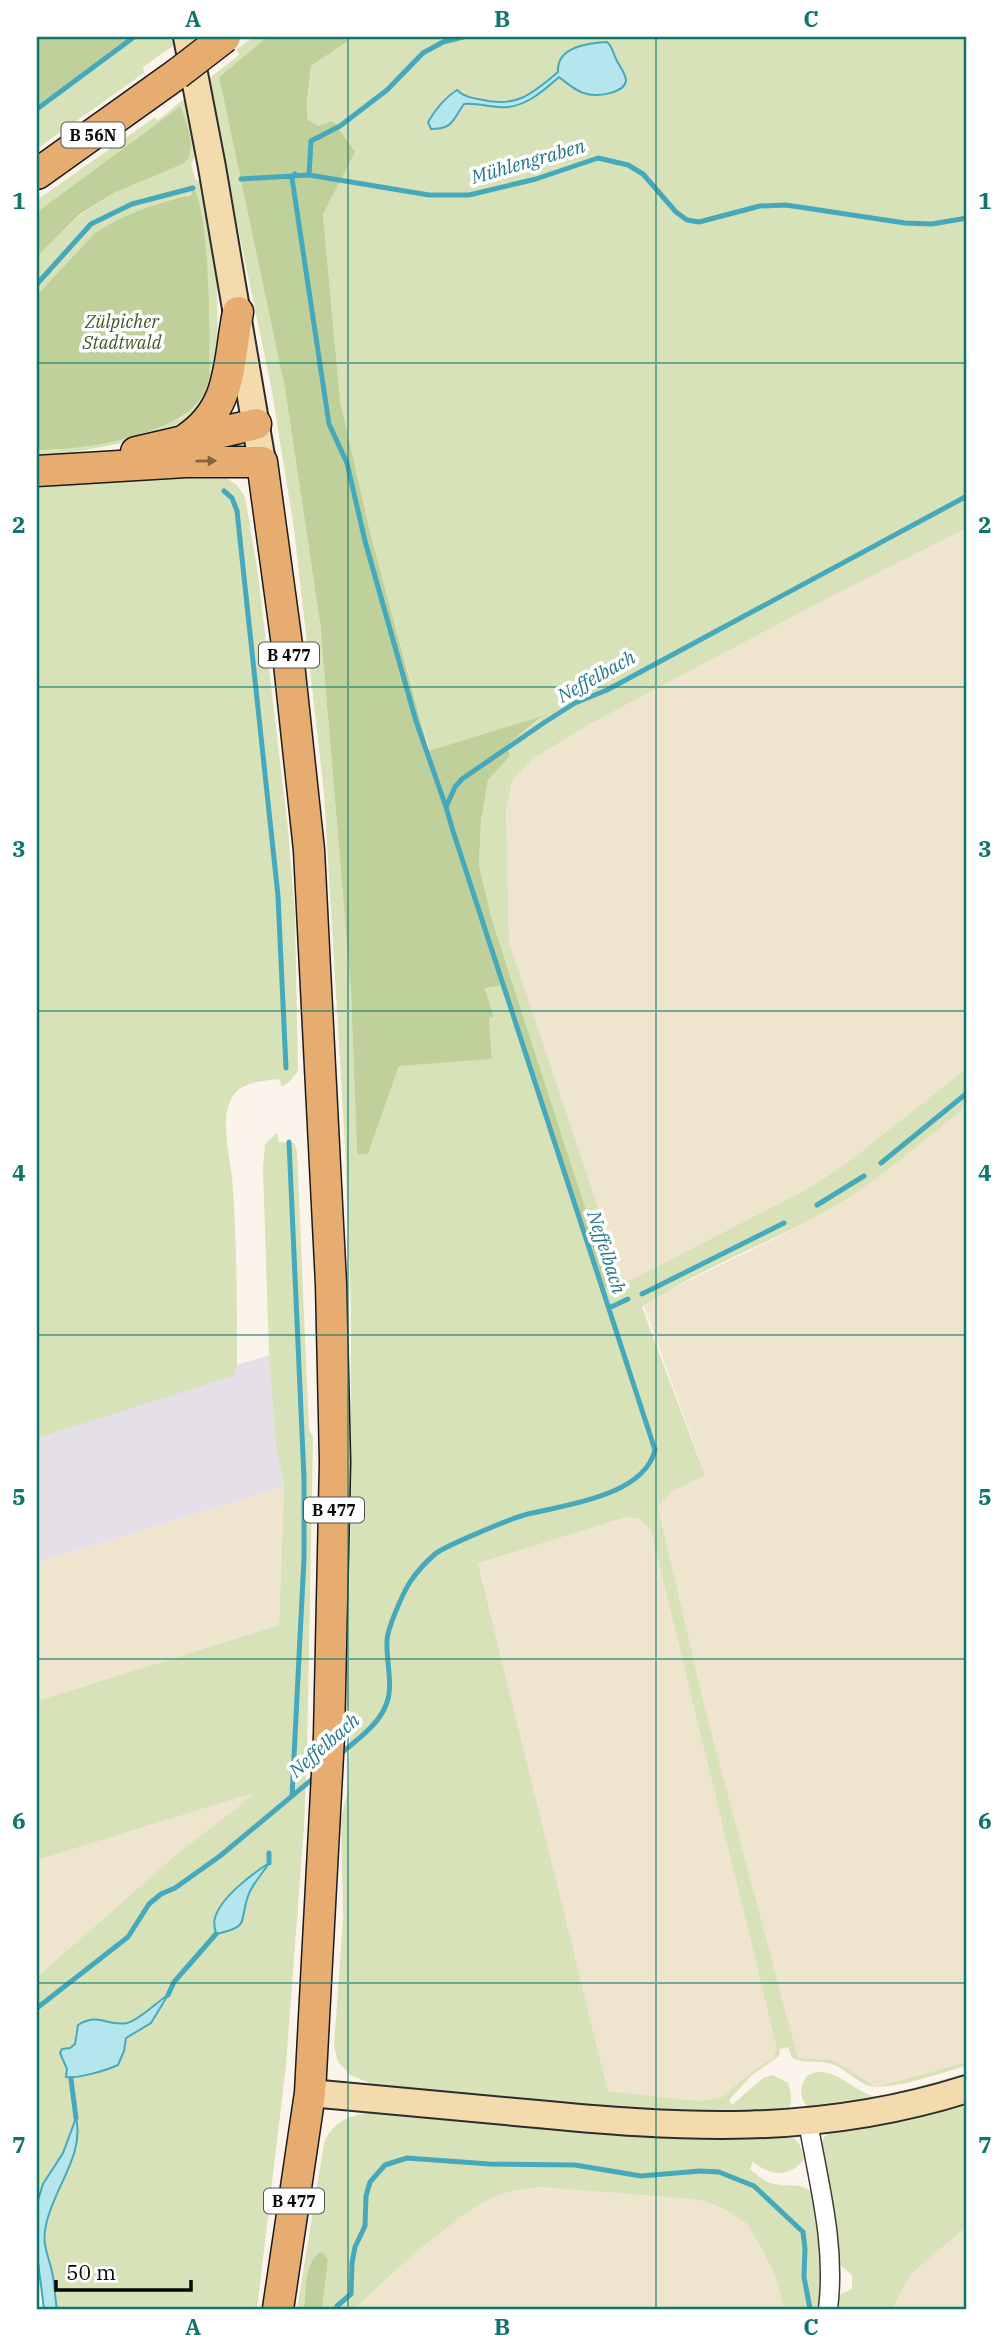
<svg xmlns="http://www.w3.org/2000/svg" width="1004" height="2346" viewBox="0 0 1004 2346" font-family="'IBM Plex Serif',serif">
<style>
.industrial{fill:#e5dfe8}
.farmland{fill:#efe4ce}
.green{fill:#d8e2b9;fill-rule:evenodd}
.forest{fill:#c0d09a}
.water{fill:#b5e6ed;stroke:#46a9bb;stroke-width:2}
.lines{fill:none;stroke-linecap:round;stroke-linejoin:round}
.stream{stroke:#46a9bb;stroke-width:5}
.street-casing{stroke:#3d3d3d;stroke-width:21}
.secondary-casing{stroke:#2c2c2c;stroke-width:30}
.primary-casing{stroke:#1b1b1b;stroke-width:33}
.street{stroke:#fff;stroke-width:18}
.secondary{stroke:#f4dbad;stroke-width:26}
.primary{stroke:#e7ac70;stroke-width:30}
.primary-bridge-casing{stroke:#1b1b1b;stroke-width:33;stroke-linecap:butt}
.primary-bridge{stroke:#e7ac70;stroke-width:30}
.oneway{fill:#846342}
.grid{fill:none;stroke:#0f766e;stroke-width:2;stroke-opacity:0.55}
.labels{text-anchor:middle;stroke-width:7;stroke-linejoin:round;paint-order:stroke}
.shield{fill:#fff;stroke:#545454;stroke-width:2}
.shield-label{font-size:16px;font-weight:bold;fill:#0a0a0a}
.park-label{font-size:18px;font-style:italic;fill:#3c5924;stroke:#fff}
.water-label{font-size:19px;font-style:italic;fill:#25788b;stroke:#fff}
.neatline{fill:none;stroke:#0f766e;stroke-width:2.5}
.grid-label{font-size:23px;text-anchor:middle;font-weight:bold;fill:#0f766e}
</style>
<rect width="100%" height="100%" fill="#fcf4ea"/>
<path class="industrial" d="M269,1355L276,1446L284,1487L37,1563V1427Z"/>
<path class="farmland" d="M967,528V1068L847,1163L811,1187L631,1280L625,1279L620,1273L509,941L506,807L513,779L534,758L590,724L826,599Z
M967,1106V2062L876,2087L833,2060L798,2058L705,1708L658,1507L673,1491L705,1474L644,1306L661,1294L786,1233L906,1154Z
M284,1487L279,1625L37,1701V1563Z
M626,1517L640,1519L651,1531L777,2049L773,2058L751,2072L723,2098L713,2100L699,2101L608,2091L478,1562Z
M254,1792L238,1807L178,1853L37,1977V1860Z
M539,2187L693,2199L708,2202L728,2211L746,2223L757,2240L775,2275L784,2309H354L417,2251L465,2214L489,2199L511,2191Z
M967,2226V2309H892L911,2274Z"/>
<path class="green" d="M131,37H173V46L143,67L144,73L37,149V106Z
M253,37H267L219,77L285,389L320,623L351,991L357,1153L368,1154L399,1066L492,1058L489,1018L494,1017L485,987L503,985L601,1283L611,1290L492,920L479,866L481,821L488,780L510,756L507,745L544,716L430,752L370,532L340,400L323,214L319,126L308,120C305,101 311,85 311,66L354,37H967V528L826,599L590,724L534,758L513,779L506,807L509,941L620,1273L625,1279L631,1280L811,1187L847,1163L967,1068V1106C926,1138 885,1175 840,1203C776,1241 704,1266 642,1307L705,1475L673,1491L658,1507L705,1708L798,2058L833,2060L876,2087L967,2062V2065C946,2072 885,2093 867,2085C855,2080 846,2070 834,2065C819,2059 808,2065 792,2058L788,2047L780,2049L779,2056L752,2075L729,2100L732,2105L763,2078L773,2075L788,2083C791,2093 794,2103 787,2110L735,2119L381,2088L350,2075L338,2062L334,2046L343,1918L341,1819L348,1790L351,1719L346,1718L351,1513V1308L345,1146L324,793L294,529L271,386L207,80L239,55L237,49ZM614,56L626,77L574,88L559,77C542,92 522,109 498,107C486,106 476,103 464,104L460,110L433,113L449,95C470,96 494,107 515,102C534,97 545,77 561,71C577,64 597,61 614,56ZM626,1517L640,1519L651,1531L777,2049L773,2058L751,2072L723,2097L699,2101L608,2091L478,1563Z
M189,95L198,151L191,164L195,179L202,184L217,271L218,378C214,392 202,408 191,418C171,437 65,456 37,455V450H57L161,426L181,418L195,406L210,376L209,336L193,189L191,194L155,204L96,233L37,295V257L80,215L114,193L185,163L191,152L182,106L37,212V200L155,117L157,121Z
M216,475L228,479L237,485L245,497L258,574L288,829L295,915L298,1071L289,1082L282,1087L279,1079C262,1081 240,1082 231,1099C228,1106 226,1113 226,1120C225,1143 232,1167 233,1190C237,1248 237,1306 237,1364L233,1376L37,1438V488L125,479Z
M277,1133L279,1142L294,1143L297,1151L309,1430L313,1437L307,1754L304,1826L286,2065L257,2309H57C56,2298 55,2287 53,2276C51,2264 43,2253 44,2239C45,2200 86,2158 76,2119L58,2164L49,2173L38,2200L37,2215V1977L178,1853L238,1807L253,1793L37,1860V1701L279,1625L284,1487L276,1446L269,1355L263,1168L265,1144ZM268,1864L247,1897L244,1920L233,1892ZM167,1996L151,2023L126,2038L124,2051L105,2071L87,2073L71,2079L66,2077L70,2048L75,2044V2033L85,2021C105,2016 108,2025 124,2024C140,2022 154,2004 167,1996Z
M817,2072C842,2071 856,2095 880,2097L967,2073V2080L935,2089L811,2110C799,2100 798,2087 808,2075Z
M967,2099V2226L911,2274L892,2309H835L839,2295L852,2289V2275L840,2265C839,2246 838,2228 834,2209C830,2187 816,2159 824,2137L837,2128Z
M381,2112L784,2134C798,2139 801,2144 804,2159C790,2178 771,2176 753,2162L750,2169C757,2175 765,2182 775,2184C794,2188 801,2180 816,2197L824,2268L819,2309H784L775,2275L757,2240L746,2223L728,2211L708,2202L693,2199L539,2187L511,2191L489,2199L465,2214L417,2251L354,2309H322L328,2260L311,2262L304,2309H297L324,2143C334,2118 356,2113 381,2112Z"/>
<path class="forest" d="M37,37H131L37,106Z
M267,37H354L311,66C310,85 305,101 308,120L319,126L333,121L355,152L323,214L340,400L370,532L429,751L549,714L539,719L507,745L510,756L488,780L481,821L479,866L492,920L612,1291L601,1284L503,985L485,988L494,1017L489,1018L492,1059L399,1066L368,1154H357L351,991L320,623L285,389L219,77Z
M181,106C186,123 198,148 185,163L114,193L80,214L37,257V212Z
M193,188C211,214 209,338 210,376C206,393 196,409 179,418C139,440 82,450 37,450V295L95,233C124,214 158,202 191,195Z
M322,2252L328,2260L322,2309H304C306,2293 304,2259 322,2252Z"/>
<path class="water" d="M607,42C613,47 613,54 617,61C620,67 626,74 626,81C624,93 598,97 587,94C577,92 568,84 559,77C542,92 522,110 498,107C486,106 476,103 464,104C453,119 454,129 431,129L428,122C435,110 446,97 457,90C464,97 473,98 483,100C517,108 533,93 558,72C556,47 588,43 607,42Z
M269,1863C263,1873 252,1884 248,1896C239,1921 251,1927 216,1934C215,1929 213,1922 215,1918C220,1898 252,1874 269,1863Z
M168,1995L151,2023L126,2038L124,2051L118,2065C107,2070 78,2079 66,2077L67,2069L60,2053L62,2049L70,2048L75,2044L78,2025C99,2012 107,2027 127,2023C138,2021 157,2002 168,1995Z
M76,2118C85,2155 53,2189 46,2225C41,2247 50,2257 53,2277C55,2288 55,2299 57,2309H44L37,2254L38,2200L43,2184L63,2153Z"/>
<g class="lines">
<path class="stream" d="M37,109L134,37
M295,174L292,178L329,424L347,463L365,541L416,721L446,807
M309,175L311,141L340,126L387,90L423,53L443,42L463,37
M241,179L309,175L429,195H469L536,179L598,158L628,165L643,174L676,212L687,220L699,222L760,206L786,205L905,223L932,224L967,218
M37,284L91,224L132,204L193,188
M224,491L232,498L237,511L278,896L286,1068
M289,1142L304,1478V1558L292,1796
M881,1163L967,1093
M817,1205L864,1176
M642,1294L784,1223
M609,1308L628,1299
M339,1755C355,1741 378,1726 386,1705C394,1686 386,1662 387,1641C387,1629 403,1593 410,1582C416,1573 427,1561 435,1554C445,1546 514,1517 528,1514C565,1505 644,1496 655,1450L453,831L446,807L455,787L462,779L545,722L575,703L607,690L967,496
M269,1863V1853
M168,1995L174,1982L216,1934
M37,2008L128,1937L149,1904L161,1894L175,1888L220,1856L316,1776
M71,2079L76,2118
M337,2306L351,2294L352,2263L355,2247L365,2226L366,2196L370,2182L385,2165L407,2158L489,2164L575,2165L641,2176L700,2171L719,2172L754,2186L803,2232L805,2249L804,2277L810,2309"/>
<defs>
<path id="street" d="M808,2122C819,2185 836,2245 828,2309"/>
<path id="secondary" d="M187,37L212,167L262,462
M310,2093C382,2099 454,2106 526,2113C681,2128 816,2137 967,2089"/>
<path id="primary" d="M37,174L177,74
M186,439C233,408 228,362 238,312
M136,452L256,424
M37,471L186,462H262L287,645L309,850L331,1284L335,1462L329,1736L310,2093L278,2309"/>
</defs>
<use href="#street" class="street-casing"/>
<use href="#secondary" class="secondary-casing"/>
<use href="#primary" class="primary-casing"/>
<use href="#street" class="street"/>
<use href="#secondary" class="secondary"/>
<use href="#primary" class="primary"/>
<defs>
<path id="primary-bridge" d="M177,74L225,37"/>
</defs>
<use href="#primary-bridge" class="primary-bridge-casing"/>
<use href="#primary-bridge" class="primary-bridge"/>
</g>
<defs><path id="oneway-solid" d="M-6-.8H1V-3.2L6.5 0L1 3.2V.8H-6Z" transform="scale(1.75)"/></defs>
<use class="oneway" href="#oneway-solid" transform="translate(206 461) rotate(-1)"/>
<path class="grid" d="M348,37V2309M656,37V2309M37,363H967M37,687H967M37,1011H967M37,1335H967M37,1659H967M37,1983H967"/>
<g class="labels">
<g class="shield">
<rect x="61.5" y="122.5" width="63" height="25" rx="5"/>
<rect x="259" y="642.5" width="60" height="25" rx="5"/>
<rect x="304" y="1497.5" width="60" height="25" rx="5"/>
<rect x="264" y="2188.5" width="60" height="25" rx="5"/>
</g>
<g class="shield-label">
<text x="93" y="141">B 56N</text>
<text x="289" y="661">B 477</text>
<text x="334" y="1516">B 477</text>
<text x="294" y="2207">B 477</text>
</g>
<g class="park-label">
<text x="122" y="328">Zülpicher<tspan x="122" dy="21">Stadtwald</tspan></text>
</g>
<g class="water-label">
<text transform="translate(528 161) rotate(-16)" y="7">Mühlengraben</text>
<text transform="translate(596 676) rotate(-29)" y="7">Neffelbach</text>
<text transform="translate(607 1252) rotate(72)" y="7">Neffelbach</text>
<text transform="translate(324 1745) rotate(-41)" y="7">Neffelbach</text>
</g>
</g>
<rect width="1004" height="2346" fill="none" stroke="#ffffff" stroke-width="77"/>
<path d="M56 2280v10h135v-10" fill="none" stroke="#0a0a0a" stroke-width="3.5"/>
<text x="66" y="2280" font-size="21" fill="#0a0a0a" stroke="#ffffff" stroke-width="5" paint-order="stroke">50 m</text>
<rect x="38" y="38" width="927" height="2270" class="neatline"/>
<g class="grid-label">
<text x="193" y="27">A</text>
<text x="502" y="27">B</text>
<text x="811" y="27">C</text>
<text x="19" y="209">1</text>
<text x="985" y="209">1</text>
<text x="19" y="533">2</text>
<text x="985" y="533">2</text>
<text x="19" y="857">3</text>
<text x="985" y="857">3</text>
<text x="19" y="1181">4</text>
<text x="985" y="1181">4</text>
<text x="19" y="1505">5</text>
<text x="985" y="1505">5</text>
<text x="19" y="1829">6</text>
<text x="985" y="1829">6</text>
<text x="19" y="2153">7</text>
<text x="985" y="2153">7</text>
<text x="193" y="2335">A</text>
<text x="502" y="2335">B</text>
<text x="811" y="2335">C</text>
</g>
</svg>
